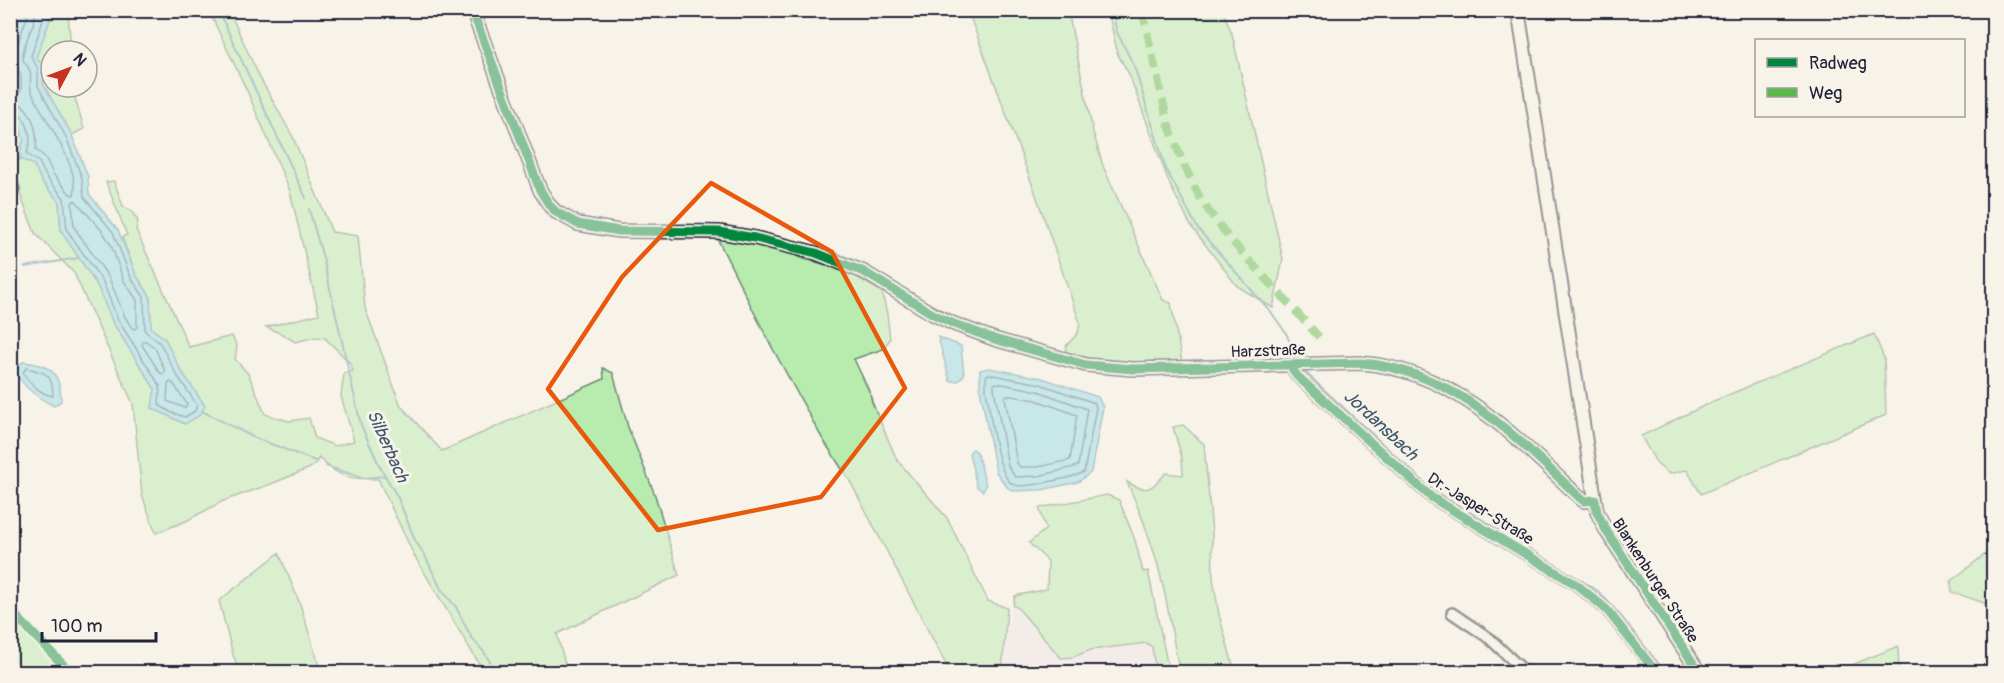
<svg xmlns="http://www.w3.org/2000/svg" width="2004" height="683" viewBox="0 0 2004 683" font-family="Pangolin,sans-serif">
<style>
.built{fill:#eee4eb}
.green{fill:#b7ecae;stroke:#6c8774;stroke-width:1.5}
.water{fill:#8cdaeb;stroke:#6290a5;stroke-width:1.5}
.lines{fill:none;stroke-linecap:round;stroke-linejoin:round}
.shore{stroke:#4c6c81;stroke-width:1.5}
.stream{stroke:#6290a5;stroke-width:2}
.street-casing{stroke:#22223b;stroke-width:14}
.secondary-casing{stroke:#22223b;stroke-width:16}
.street{stroke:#f7f3e8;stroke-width:9}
.secondary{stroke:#f7f3e8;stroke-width:12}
.quiet{stroke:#58b947;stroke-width:8;stroke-dasharray:15 8;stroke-linecap:butt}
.cycleway-casing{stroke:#f7f3e8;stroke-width:13}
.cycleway{stroke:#00873e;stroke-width:9}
.marked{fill:none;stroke:#e8590c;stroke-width:4.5;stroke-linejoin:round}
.labels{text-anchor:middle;stroke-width:6;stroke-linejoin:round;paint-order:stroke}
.street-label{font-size:16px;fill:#22223b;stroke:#f7f3e8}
.water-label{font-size:18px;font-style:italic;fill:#425970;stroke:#f7f3e8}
</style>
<rect width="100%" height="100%" fill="#f7f3e8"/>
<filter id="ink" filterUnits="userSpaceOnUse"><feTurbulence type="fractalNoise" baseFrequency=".0167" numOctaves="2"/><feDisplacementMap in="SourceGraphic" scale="12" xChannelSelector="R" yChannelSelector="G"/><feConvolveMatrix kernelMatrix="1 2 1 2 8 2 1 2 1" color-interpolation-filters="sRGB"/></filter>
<g filter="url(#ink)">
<path class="built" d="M1013,606L1017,607L1061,658L1073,657L1091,650L1146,643L1152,647L1156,672H1003L1007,628Z"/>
<path class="green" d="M49,11H68L71,51H51V87H72L84,129L72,135L43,84L44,67L36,57L50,20Z
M209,11H229L259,76L293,137L332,232L358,236L365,308L401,406L442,451L604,379L603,368L613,373L628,427L655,495L679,575L557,634L567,672H484L415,557L378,479C349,479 341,479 319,458L315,464L310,468L271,484L223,501L186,521L156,533L142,495L133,404L74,273L35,233L11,171V114L16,117L24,140L20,151L34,165L42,182L59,201L61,231L97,285L113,323L155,389L152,408L185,424L205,406L180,369L165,339L151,328L150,296L136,275L122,237L127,235L106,182L114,181L123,206L132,212L138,221L136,230L189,347L232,336L237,346L235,359L249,375L265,414L289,421L309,418L315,438L335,446L354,441L341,396L344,373L353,371L350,363L325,338L316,337L295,342L282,334L266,327L319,314L290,191L248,93Z
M968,11H1068L1093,132L1103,166L1163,300L1171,303L1182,362L1118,365L1094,361L1066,353V346L1078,333L1080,323L1035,192Z
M1108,11H1223L1232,34L1283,259L1273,308L1237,286L1191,226L1170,185L1129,74L1118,55Z
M716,236L784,249L800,258L843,269L882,292L887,314L890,339L883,349L854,359L870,393L872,402L897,460L947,518L988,601L1007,608L1002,672H950L851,483L822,438L768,340Z
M1874,334L1884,358L1886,415L1701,494L1687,470L1669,474L1657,464L1641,436L1716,400Z
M1183,425L1204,444L1212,533L1213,578L1219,615L1235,672H1180C1173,644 1170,615 1163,586C1155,550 1142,515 1127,482C1147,494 1152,489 1166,473L1183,475L1182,458L1173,427Z
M1107,495L1119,500L1135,540L1143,572L1148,571L1169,672H1156L1152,647L1146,643L1091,650L1073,657L1061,658L1017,607L1013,606L1015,596L1047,589L1048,561L1029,543L1046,529L1039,508Z
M1993,548V606L1952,592L1951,581Z
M279,553L300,604L321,672H240L233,655L219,601Z
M11,619L64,672H11Z
M1898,646L1899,672H1835Z"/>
<path class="water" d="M10,11H49L50,20L36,57L44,67L43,84L72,135L88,177L89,194L118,230L136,275L150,296L151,328L165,339L180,369L205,406L200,415L185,424L152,408L155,389L113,323L97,285L61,231L59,201L42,182L34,165L21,159L20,151L24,140L16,117L11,114Z
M938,337L961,346L964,375L958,381H950Z
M23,362C50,364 61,373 61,401L54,406C40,399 24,388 16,373L18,365Z
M989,368L1042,378L1098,397L1103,407L1091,472L1078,482L1041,490L1012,491L1007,487L996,472L980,389V370Z
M973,449L977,452L986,486L983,491L977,487L969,453Z"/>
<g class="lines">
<path class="shore" d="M10,92L19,93L21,91V75L15,64L14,54L27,17V10
M10,101C33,103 38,133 36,150L45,157L53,174L70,194L74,195C81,166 41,116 31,90C29,83 32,77 30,71C29,67 24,64 23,59C21,45 36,26 36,10
M10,109C22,110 30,128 30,140C30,145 27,149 27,154L39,162L47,178L64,198L67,230L103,282L118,320L160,386L159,405L170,412L185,417L195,411L197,405L175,372L160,343L145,331L144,297L131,278L113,232L84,197L82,178L66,137L38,86V69L31,56L43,20V10
M75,200L103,232L111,245L124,281L137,300V327L135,329L132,328L125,317L109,278L74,227L72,203Z
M143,342L146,341L155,348L165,371L164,374L160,373L142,345Z
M26,368C46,372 53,374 53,396C42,395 29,383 23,373Z
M988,374L1040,384L1095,403L1096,408L1084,472C1073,478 1060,479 1048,482C1039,484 1018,489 1011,483C996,471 990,409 986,389V377Z
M170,382L173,383L187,404L185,408L167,401L168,385Z
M997,383L1038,391L1087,409L1078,466L1039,476L1015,477L1008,466L994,388V384Z
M1006,395L1036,400L1077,415L1070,460L1038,467H1020L1017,463L1005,398Z"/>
<path class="stream" d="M218,10L306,198
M1113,10L1116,30L1134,66L1166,169L1198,229L1271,312L1286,333L1296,357
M10,162L21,159
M309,209L323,258L361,425L380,467L398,498L415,540L425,556L441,589L456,607L471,637L484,652L496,672
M25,267L78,258
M1304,371L1429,487L1598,591L1620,615L1665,672
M202,411L253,437L315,461
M326,466L363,478L384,476"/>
<defs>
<path id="street" d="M10,183L14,189
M1292,365L1293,370L1297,376L1431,497L1577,585L1607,610L1656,672
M1452,613L1489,638L1525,672"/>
<path id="secondary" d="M472,10L540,190L550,206L556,212L578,224L619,231L719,232L755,238L816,253L864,272L933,314L954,324L994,339L1086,365L1133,369L1361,363C1454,370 1516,437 1580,498L1584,501L1595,500
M1518,10L1597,512L1607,532L1699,672"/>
</defs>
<use href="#street" class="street-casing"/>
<use href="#secondary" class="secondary-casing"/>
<use href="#street" class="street"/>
<use href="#secondary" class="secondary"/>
<path class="quiet" d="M1142,10L1168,123L1182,161L1202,202L1229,238L1319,337"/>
<defs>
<path id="cycleway" d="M472,10L540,190L550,206L556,212L578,224L619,231L719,232L755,238L816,253L864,272L933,314L954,324L994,339L1086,365L1133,369L1361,363C1454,370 1516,437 1580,498L1584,501L1595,500L1597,512L1607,532L1699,672
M1292,365L1293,370L1297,376L1431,497L1577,585L1607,610L1656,672
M10,610L70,672"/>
</defs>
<use href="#cycleway" class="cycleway-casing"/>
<use href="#cycleway" class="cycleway"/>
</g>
</g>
<path d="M0 0H2004V683H0ZM711,183L832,252L905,388L821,497L658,530L548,389L622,277Z" fill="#f7f3e8" fill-opacity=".55" fill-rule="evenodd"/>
<path class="marked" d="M711,183L832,252L905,388L821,497L658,530L548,389L622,277Z"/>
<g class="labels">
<g class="street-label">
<text transform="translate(1268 350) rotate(-2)" y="6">Harzstraße</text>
<text transform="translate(1481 508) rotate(32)" y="6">Dr.-Jasper-Straße</text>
<text transform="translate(1656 580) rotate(57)" y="6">Blankenburger Straße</text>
</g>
<g class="water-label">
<text transform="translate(1381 425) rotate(43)" y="6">Jordansbach</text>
<text transform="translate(388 446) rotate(66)" y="6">Silberbach</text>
</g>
</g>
<rect width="2004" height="683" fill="none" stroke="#f7f3e8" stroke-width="36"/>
<rect x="18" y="18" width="1968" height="647" fill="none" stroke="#22223b" stroke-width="2" filter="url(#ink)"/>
<rect x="1755" y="39" width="210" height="78" fill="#f7f3e8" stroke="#a29fa3" stroke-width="1.5"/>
<rect x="1767" y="58" width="30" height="9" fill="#00873e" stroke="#a29fa3" stroke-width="1.5"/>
<text x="1809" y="69" font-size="18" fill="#22223b">Radweg</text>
<rect x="1767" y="88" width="30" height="9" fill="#58b947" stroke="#a29fa3" stroke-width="1.5"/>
<text x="1809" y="99" font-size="18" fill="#22223b">Weg</text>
<g transform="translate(69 69) rotate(49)"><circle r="28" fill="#f7f3e8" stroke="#a29fa3" stroke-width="1.5"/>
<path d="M0-4.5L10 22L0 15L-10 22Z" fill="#c8321e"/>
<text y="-9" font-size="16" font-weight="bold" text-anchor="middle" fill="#22223b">N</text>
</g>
<path d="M42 632v9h114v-9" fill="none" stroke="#22223b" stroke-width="3"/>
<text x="51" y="632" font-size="18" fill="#22223b" stroke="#f7f3e8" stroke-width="4.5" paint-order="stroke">100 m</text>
</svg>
